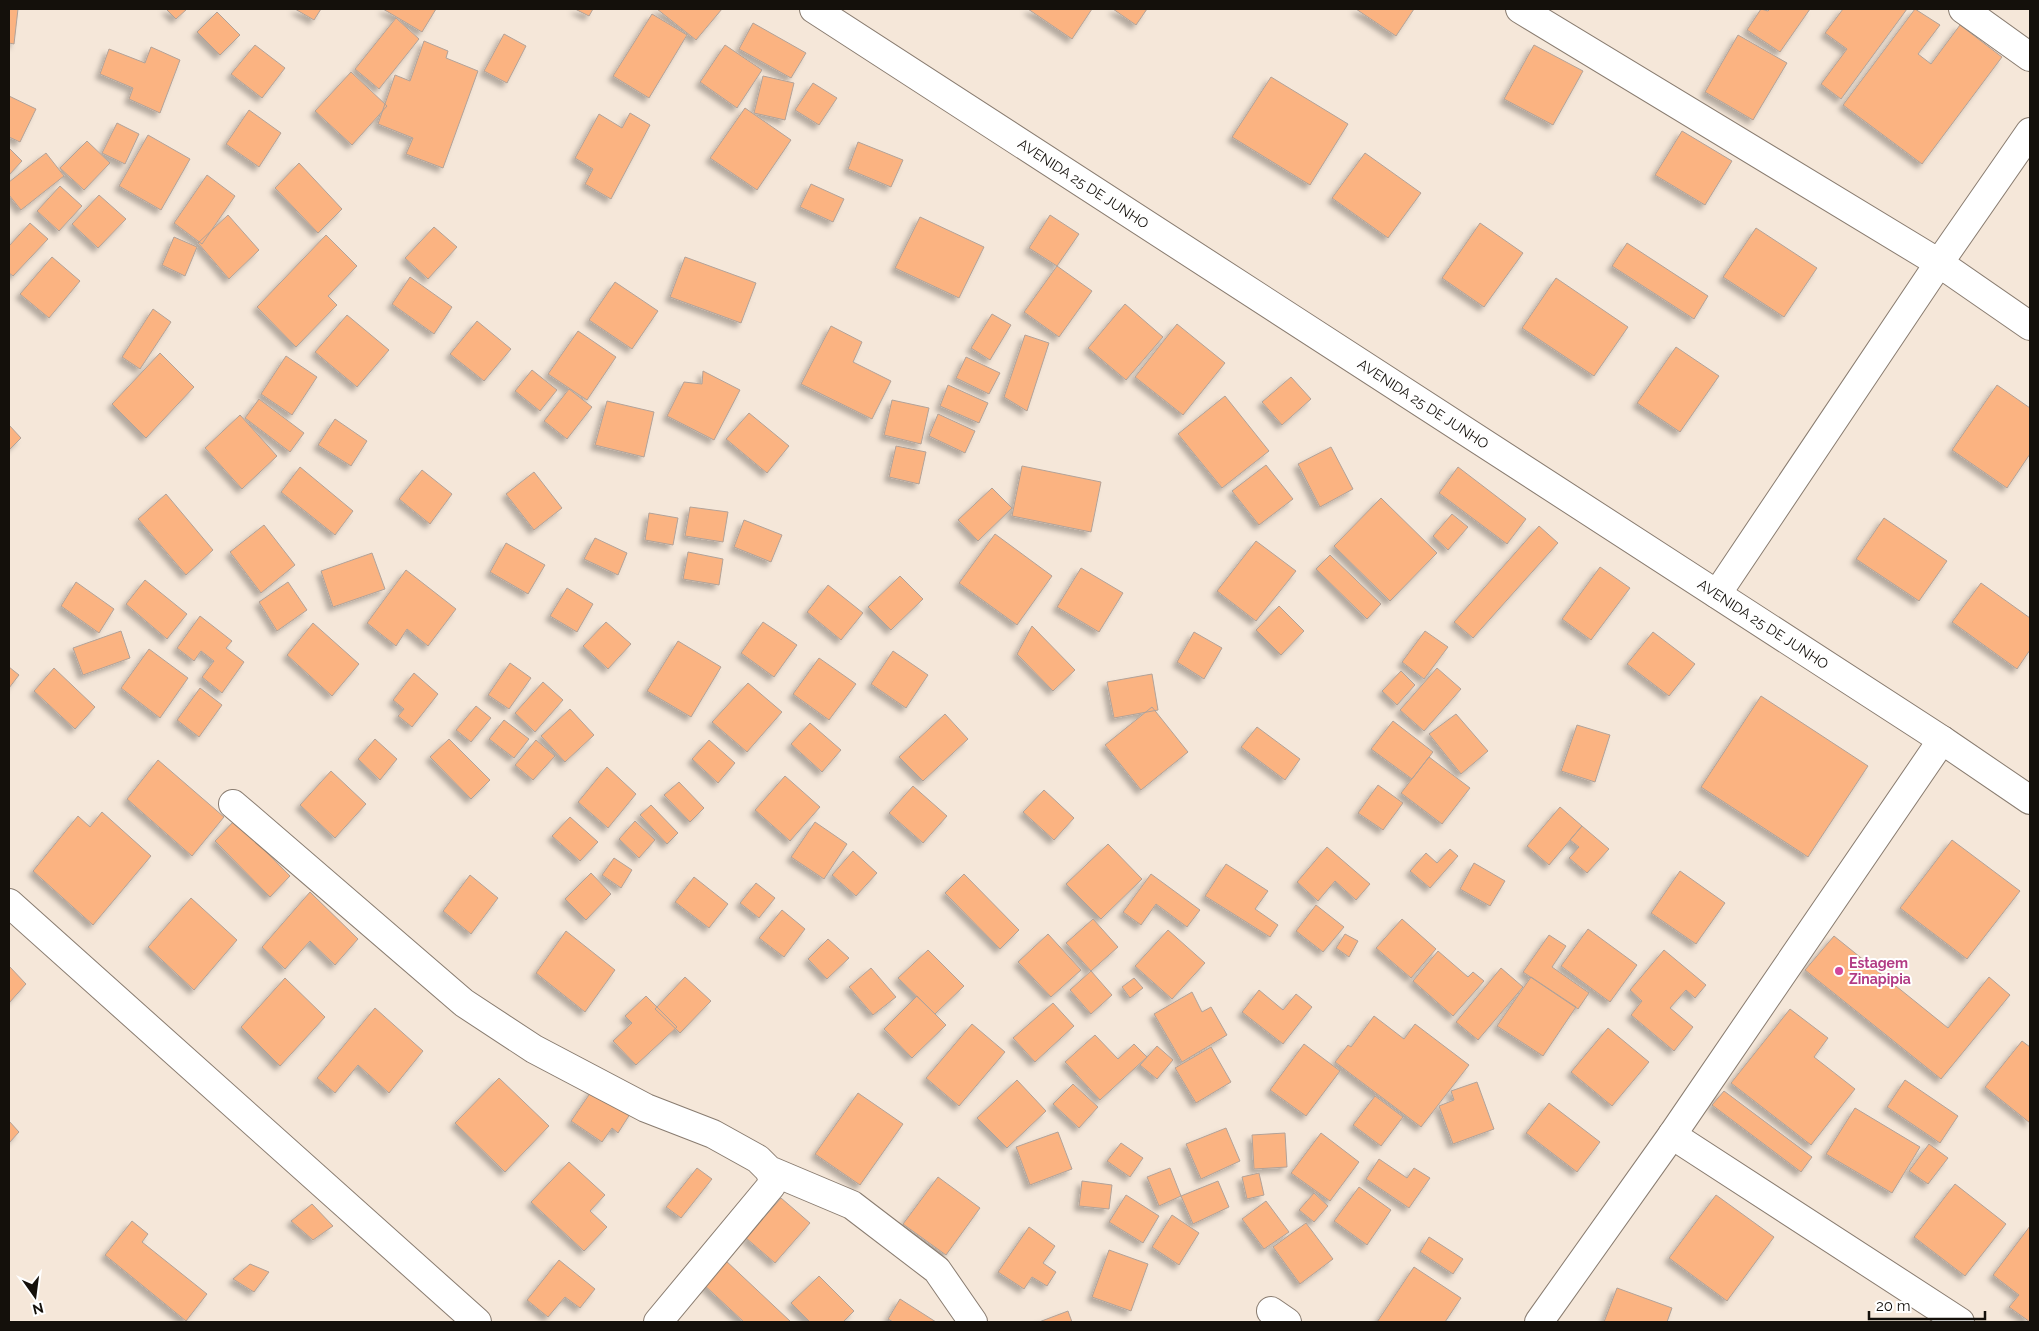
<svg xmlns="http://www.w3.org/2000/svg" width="2039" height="1331" viewBox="0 0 2039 1331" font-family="Raleway,sans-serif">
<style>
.building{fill:#fbb381;stroke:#b2a298;filter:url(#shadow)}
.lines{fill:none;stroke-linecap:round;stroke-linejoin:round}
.street-casing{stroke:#897c70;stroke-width:30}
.secondary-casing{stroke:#897c70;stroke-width:30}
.street{stroke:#fff;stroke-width:28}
.secondary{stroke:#fff;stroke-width:28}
.hotel-dot{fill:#d1479c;stroke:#fff;stroke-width:2}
.labels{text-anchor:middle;stroke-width:4;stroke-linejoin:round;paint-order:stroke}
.street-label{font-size:14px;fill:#14100b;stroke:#fff}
.hotel-label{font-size:14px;font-weight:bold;fill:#b23c85;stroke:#fff;text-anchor:start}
</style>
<defs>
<filter id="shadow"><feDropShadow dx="-4.5" dy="4.5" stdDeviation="2.5" flood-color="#0004"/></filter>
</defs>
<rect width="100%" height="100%" fill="#f5e7d9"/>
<path class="building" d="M9,9H18L14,44L9,43Z
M166,9H187L176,19Z
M295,9H321L314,20Z
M383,9H436L422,32Z
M575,9H593L589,16Z
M657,9H722L696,40Z
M1028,9H1092L1072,39Z
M1113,9H1147L1136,25Z
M1356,9H1414L1396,36Z
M1761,9L1768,11L1770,9H1810L1780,52L1747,30Z
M1843,9H1907L1841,99L1821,84L1847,49L1825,33Z
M1915,9L1940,25L1918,54L1931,64L1960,25L2002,57L1922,164L1843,105Z
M217,12L240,35L220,55L197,32Z
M652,14L687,35L649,98L613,76Z
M396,18L419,39L379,89L355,69Z
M753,23L806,53L791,78L739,49Z
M504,34L526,46L507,83L484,71Z
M1738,35L1787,63L1753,120L1705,92Z
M424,41L448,51L446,58L478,71L443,168L406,154L413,138L378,124L395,75L410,81Z
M255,45L285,68L262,98L231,74Z
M725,45L762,70L737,108L700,82Z
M1534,45L1583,71L1553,125L1504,99Z
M151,47L180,60L160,113L129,99L133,88L100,74L109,49L145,63Z
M351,72L387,106L352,145L315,111Z
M763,76L794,83L785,120L754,113Z
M1271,77L1348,124L1310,185L1232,137Z
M813,83L837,98L819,125L795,110Z
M9,96L36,109L20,142L9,137Z
M745,108L791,140L757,190L710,158Z
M249,110L281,133L259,167L226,144Z
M630,113L650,125L611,199L585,184L593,169L575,158L599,114L622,128Z
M117,123L139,134L125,164L102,153Z
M1682,131L1732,161L1705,205L1655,175Z
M148,135L190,159L161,210L119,186Z
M87,141L110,163L84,190L60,168Z
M858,142L903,160L891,187L848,169Z
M9,148L22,161L9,175Z
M46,153L64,176L21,210L9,195V182Z
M1365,153L1421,193L1388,238L1332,198Z
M299,163L342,209L318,233L275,188Z
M207,175L235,196L202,244L174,223Z
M811,184L844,199L833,222L800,207Z
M60,186L82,206L59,231L37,211Z
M99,195L126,219L98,248L72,224Z
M228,215L259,250L229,279L198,243Z
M1050,215L1079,234L1057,266L1029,248Z
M920,217L984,247L959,298L895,268Z
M30,223L48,239L13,276L9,273V246Z
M1480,223L1523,253L1484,307L1442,278Z
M434,227L457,247L428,279L405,258Z
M1756,228L1817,268L1784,317L1723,277Z
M326,235L357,266L328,296L337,305L296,347L257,307Z
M174,237L197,247L185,276L162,265Z
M1627,243L1708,296L1694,319L1612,266Z
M52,257L80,281L49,318L20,294Z
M685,257L756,283L741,323L670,297Z
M1057,266L1092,291L1059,337L1024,312Z
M410,277L452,307L434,334L392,304Z
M1556,278L1628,327L1594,376L1522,328Z
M615,282L658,311L632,349L589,320Z
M1125,304L1163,337L1126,380L1088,348Z
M153,309L171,322L140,369L122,357Z
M992,314L1011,325L990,360L971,348Z
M347,315L389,350L357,387L315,352Z
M477,321L511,349L484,381L450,354Z
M1177,324L1225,363L1183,415L1135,377Z
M831,326L862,342L853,362L891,381L872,419L801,384Z
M578,331L616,357L587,400L548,374Z
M1025,335L1049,343L1027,411L1004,397Z
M1676,347L1719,376L1680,432L1637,403Z
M160,353L194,387L146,438L112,404Z
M286,356L317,377L292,415L261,394Z
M966,357L1000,373L989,394L956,378Z
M532,370L557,390L540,411L515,391Z
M703,371L740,390L714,440L667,416L684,382L702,384Z
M1291,377L1311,399L1282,425L1262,402Z
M948,385L988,403L979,423L940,406Z
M1997,385L2030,408V454L2007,488L1952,450Z
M569,389L592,407L567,439L544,421Z
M1225,396L1269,451L1222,488L1178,434Z
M259,399L304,433L290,452L245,418Z
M892,400L929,408L921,444L884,435Z
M607,401L654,412L644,457L595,445Z
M749,413L789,446L767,473L726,439Z
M938,414L975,431L965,453L929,436Z
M240,415L277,456L242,489L205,448Z
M335,419L367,441L351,466L318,445Z
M9,425L21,438L9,450Z
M896,446L926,452L919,484L889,477Z
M1331,447L1353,489L1320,507L1298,464Z
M1266,465L1293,499L1259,525L1232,491Z
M1022,466L1101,482L1091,532L1012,516Z
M300,467L353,511L335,535L281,492Z
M1458,467L1526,519L1507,544L1439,493Z
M422,470L452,494L430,524L399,499Z
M534,472L562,508L534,530L506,494Z
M992,488L1012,508L978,541L958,520Z
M166,494L213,550L186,575L138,519Z
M1381,498L1437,553L1390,601L1334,546Z
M690,507L728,512L723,542L685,536Z
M649,513L678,518L673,545L645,540Z
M1452,514L1468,527L1448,550L1433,536Z
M1884,518L1947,561L1919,601L1856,559Z
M744,520L782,535L771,562L734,547Z
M264,525L295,565L261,593L230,552Z
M1539,526L1558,543L1473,638L1454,622Z
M995,534L1052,576L1017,625L959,583Z
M595,538L627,553L618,575L584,559Z
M1256,541L1296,571L1256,621L1217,591Z
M506,543L545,565L528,594L490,572Z
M688,552L723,559L719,585L683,579Z
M372,553L385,589L333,607L321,571Z
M1330,555L1381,604L1367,619L1316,569Z
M1600,567L1630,588L1591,640L1562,619Z
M1081,568L1123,593L1099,632L1057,607Z
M406,570L456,609L428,646L407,629L396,646L367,623Z
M900,576L923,599L891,630L868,607Z
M145,580L187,614L167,639L126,604Z
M76,582L114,609L99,633L61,606Z
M288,582L307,610L277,631L259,602Z
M1981,583L2030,618V650L2017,669L1952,622Z
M828,585L863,613L841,640L807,612Z
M567,588L593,604L577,632L550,616Z
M1279,606L1304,631L1281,655L1256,630Z
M200,616L232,641L226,648L244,662L222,693L202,677L214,661L201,651L194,661L177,648Z
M606,622L631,644L608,669L583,646Z
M763,622L797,645L774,677L741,653Z
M313,623L359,664L332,696L287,655Z
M1032,626L1075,670L1053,691L1017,654Z
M121,631L130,658L83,675L73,648Z
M1425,631L1448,647L1424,679L1402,662Z
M1194,632L1222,648L1204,679L1177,662Z
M1653,632L1695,664L1669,696L1627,664Z
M678,641L721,667L691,717L647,691Z
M149,649L188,678L160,718L121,688Z
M893,651L928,675L906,708L871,684Z
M819,658L856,684L829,720L793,694Z
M510,663L531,678L509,709L488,695Z
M9,667L19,675L9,688Z
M54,668L95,707L75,729L34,691Z
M1437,668L1461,689L1424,731L1400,710Z
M1401,671L1415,685L1397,705L1382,691Z
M414,673L438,694L412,727L398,716L404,709L393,700Z
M1152,674L1158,710L1114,718L1107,682Z
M543,682L563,700L535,732L515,713Z
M748,683L782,712L747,752L712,722Z
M200,688L222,705L199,737L177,720Z
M1761,696L1868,766L1808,857L1701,787Z
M476,706L491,718L471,742L456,730Z
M1152,707L1188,752L1141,790L1105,745Z
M570,709L594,735L565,762L541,736Z
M945,714L968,739L923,781L899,757Z
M1456,714L1488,751L1461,774L1429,734Z
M504,720L529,739L514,758L489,739Z
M1393,721L1433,752L1412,779L1371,749Z
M810,723L841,750L822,772L791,744Z
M1577,725L1610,735L1595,782L1561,771Z
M1257,727L1300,759L1285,780L1241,747Z
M375,739L397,759L380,780L358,759Z
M449,739L490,780L471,799L430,757Z
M536,740L555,756L533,780L515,765Z
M709,740L735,763L718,783L692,759Z
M1429,757L1470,788L1442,824L1401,793Z
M158,760L224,817L192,856L127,799Z
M607,767L636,794L608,828L578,802Z
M331,771L366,804L335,838L300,805Z
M785,776L820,807L790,841L755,810Z
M679,782L704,808L690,822L664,795Z
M1378,785L1403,803L1383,830L1358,813Z
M913,786L947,816L923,843L889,813Z
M1044,790L1074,818L1054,840L1023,812Z
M651,805L678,833L667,844L640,815Z
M1560,807L1582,826L1549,865L1527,846Z
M102,812L151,856L93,925L33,871L78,816L90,827Z
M570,817L598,842L580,861L552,836Z
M235,820L290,876L270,897L215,841Z
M635,821L655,840L639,858L619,839Z
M815,822L847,844L824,879L791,857Z
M1582,826L1609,849L1587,873L1569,858L1579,847L1570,840Z
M1952,840L2020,891L1967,959L1900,908Z
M1108,844L1142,879L1101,919L1066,884Z
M1327,847L1370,884L1356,900L1335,881L1318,901L1297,882Z
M1450,849L1458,856L1430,888L1410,871L1426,853L1437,863Z
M853,851L877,873L856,896L832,875Z
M614,858L632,870L621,888L602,875Z
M1474,863L1505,881L1490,906L1460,889Z
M1226,864L1268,891L1255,909L1278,925L1270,937L1205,896Z
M1680,871L1725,903L1696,944L1651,913Z
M591,873L611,894L586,920L565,899Z
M964,874L1019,930L1000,949L945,893Z
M1151,874L1200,910L1187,927L1156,904L1141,925L1123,912Z
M470,875L498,898L471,934L443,911Z
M694,877L728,904L709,928L675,902Z
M756,883L775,898L759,918L740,903Z
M310,892L358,939L335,965L310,941L285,969L262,947Z
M191,898L237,940L194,990L148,947Z
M1316,905L1344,927L1323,952L1296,931Z
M782,910L805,929L784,957L759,938Z
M1093,919L1118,947L1091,971L1066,943Z
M1402,919L1436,949L1411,978L1376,948Z
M1588,929L1637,965L1610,1002L1561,966Z
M1168,930L1205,963L1172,999L1135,966Z
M566,931L615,970L585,1012L536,973Z
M1048,934L1081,970L1051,997L1018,962Z
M1345,934L1358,941L1349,957L1336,948Z
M1549,935L1566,946L1552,967L1589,993L1578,1009L1523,972Z
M1834,936L1948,1028L1989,977L2010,995L1941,1079L1805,970Z
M828,939L849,958L827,979L808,959Z
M928,950L964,986L935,1014L898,978Z
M1664,950L1706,985L1695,998L1686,990L1670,1008L1693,1027L1674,1051L1631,1015L1642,1001L1630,990Z
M1438,951L1468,977L1473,972L1484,981L1453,1016L1413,981Z
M9,966L26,984L9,1003Z
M871,968L896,997L873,1015L849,987Z
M1501,968L1523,987L1478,1040L1456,1022Z
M1091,971L1112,995L1091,1014L1070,990Z
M685,977L711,1001L680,1033L655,1009Z
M1531,977L1576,1007L1543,1056L1497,1026Z
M285,978L325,1017L280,1066L241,1027Z
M1134,978L1143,988L1130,998L1122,987Z
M1259,990L1283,1010L1296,994L1312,1007L1283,1044L1242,1012Z
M1192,992L1202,1012L1211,1007L1227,1035L1182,1062L1154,1014Z
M646,996L677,1027L636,1065L613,1041L632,1023L625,1016Z
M917,996L946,1025L912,1058L884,1029Z
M1053,1003L1074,1026L1035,1062L1013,1038Z
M375,1008L423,1051L389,1093L358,1065L335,1093L317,1078Z
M1790,1009L1828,1038L1814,1057L1855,1089L1811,1145L1731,1083Z
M1374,1016L1404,1039L1415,1024L1469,1065L1421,1127L1335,1062L1348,1045L1351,1047Z
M972,1024L1005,1052L959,1106L926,1078Z
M1608,1028L1649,1062L1612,1106L1571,1072Z
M1095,1035L1118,1059L1134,1044L1147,1057L1100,1100L1065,1062Z
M2022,1041L2030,1047V1123L1985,1087Z
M1304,1044L1340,1071L1306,1116L1270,1090Z
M1157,1046L1173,1060L1157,1079L1140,1065Z
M1211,1047L1231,1082L1196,1103L1175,1068Z
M499,1078L549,1126L505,1172L455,1123Z
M1017,1080L1046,1111L1007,1148L977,1118Z
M1905,1080L1958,1116L1940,1143L1887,1107Z
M1477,1082L1494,1129L1453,1144L1439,1106L1454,1100L1451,1091Z
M1073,1084L1098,1107L1079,1128L1053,1104Z
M595,1086L632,1111L618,1133L612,1128L602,1142L571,1121Z
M1724,1091L1812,1157L1801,1172L1712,1105Z
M858,1093L903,1124L860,1185L815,1154Z
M1375,1096L1403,1117L1381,1146L1353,1125Z
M1549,1103L1600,1142L1577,1172L1526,1133Z
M1855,1108L1920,1147L1892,1193L1826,1154Z
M9,1121L19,1132L9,1143Z
M1226,1128L1240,1161L1201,1179L1186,1144Z
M1058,1132L1072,1169L1030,1185L1016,1147Z
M1285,1133L1287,1167L1254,1169L1252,1135Z
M1321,1133L1359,1162L1330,1201L1291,1173Z
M1121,1143L1143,1158L1130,1177L1107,1161Z
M1929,1144L1948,1158L1928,1184L1909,1171Z
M1379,1159L1407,1178L1414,1168L1430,1178L1409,1208L1366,1179Z
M569,1162L605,1195L590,1211L607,1227L584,1251L531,1202Z
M697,1168L712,1179L681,1218L666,1207Z
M1170,1168L1181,1196L1159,1206L1147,1177Z
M1259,1173L1264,1195L1247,1199L1242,1177Z
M938,1177L980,1208L946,1255L903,1224Z
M1082,1181L1112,1185L1109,1209L1079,1206Z
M1218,1181L1229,1207L1193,1224L1181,1196Z
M1955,1184L2006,1224L1965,1276L1914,1237Z
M1359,1187L1391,1210L1367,1245L1334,1221Z
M1314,1193L1328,1206L1314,1222L1299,1210Z
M1126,1195L1159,1216L1143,1243L1109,1222Z
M1716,1195L1774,1237L1727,1301L1669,1258Z
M781,1198L810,1223L775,1263L746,1238Z
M1266,1201L1289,1232L1264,1249L1242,1219Z
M312,1204L333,1226L313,1240L291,1221Z
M1172,1215L1199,1233L1179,1265L1152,1247Z
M132,1221L148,1234L142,1242L207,1294L186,1321L105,1255Z
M1306,1223L1333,1259L1300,1284L1273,1247Z
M2030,1226V1322L2009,1307L2019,1295L1993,1275Z
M1029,1227L1055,1246L1043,1263L1056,1272L1047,1286L1032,1277L1024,1289L998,1272Z
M1429,1237L1463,1259L1453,1274L1420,1252Z
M1109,1250L1148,1264L1131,1311L1092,1297Z
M724,1259L791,1322H744L702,1283Z
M559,1260L595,1289L580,1308L565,1297L548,1317L527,1300Z
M250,1264L269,1272L254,1292L233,1279Z
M1414,1267L1461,1298L1445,1322H1377Z
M819,1276L854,1311L843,1322H810L791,1303Z
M1617,1288L1672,1308L1667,1322H1604Z
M900,1299L936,1322H893L888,1319Z
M1068,1311L1072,1322H1039Z"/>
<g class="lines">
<defs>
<path id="street" d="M1520,9L1939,263L2030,326
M1963,9L2030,57
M1717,594L1939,263L2030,132
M233,804L464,1003L534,1049L646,1108L713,1134L758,1159L769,1170L773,1180L771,1186L658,1322
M9,903L477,1322
M1672,1135L1960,1322
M769,1170L852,1205L937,1270L973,1322
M1271,1311L1287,1322"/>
<g id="secondary">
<path id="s1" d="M814,9L1942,740L2030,800"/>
<path d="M1539,1322L1672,1135L1942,740"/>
</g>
</defs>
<use href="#street" class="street-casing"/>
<use href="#secondary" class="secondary-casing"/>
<use href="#street" class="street"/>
<use href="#secondary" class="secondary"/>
</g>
<circle class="hotel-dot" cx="1839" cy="971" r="5"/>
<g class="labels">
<g class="street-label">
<text dy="5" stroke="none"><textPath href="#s1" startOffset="321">AVENIDA 25 DE JUNHO</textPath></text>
<text dy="5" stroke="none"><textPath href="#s1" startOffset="726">AVENIDA 25 DE JUNHO</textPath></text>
<text dy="5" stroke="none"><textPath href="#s1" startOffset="1131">AVENIDA 25 DE JUNHO</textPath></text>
</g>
<g class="hotel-label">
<text x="1849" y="968">Estagem<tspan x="1849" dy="16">Zinapipia</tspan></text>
</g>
</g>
<rect width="2039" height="1331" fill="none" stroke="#14100b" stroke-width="20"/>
<g transform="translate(35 1296) rotate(166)" stroke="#ffffff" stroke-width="4" paint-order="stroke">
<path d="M0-4L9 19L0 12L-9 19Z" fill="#14100b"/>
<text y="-8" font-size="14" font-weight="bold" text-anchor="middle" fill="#14100b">N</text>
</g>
<path d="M1869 1311v8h116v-8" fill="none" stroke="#14100b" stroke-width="2.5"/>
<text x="1876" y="1311" font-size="15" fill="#14100b" stroke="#ffffff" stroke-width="4" paint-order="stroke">20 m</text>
</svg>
